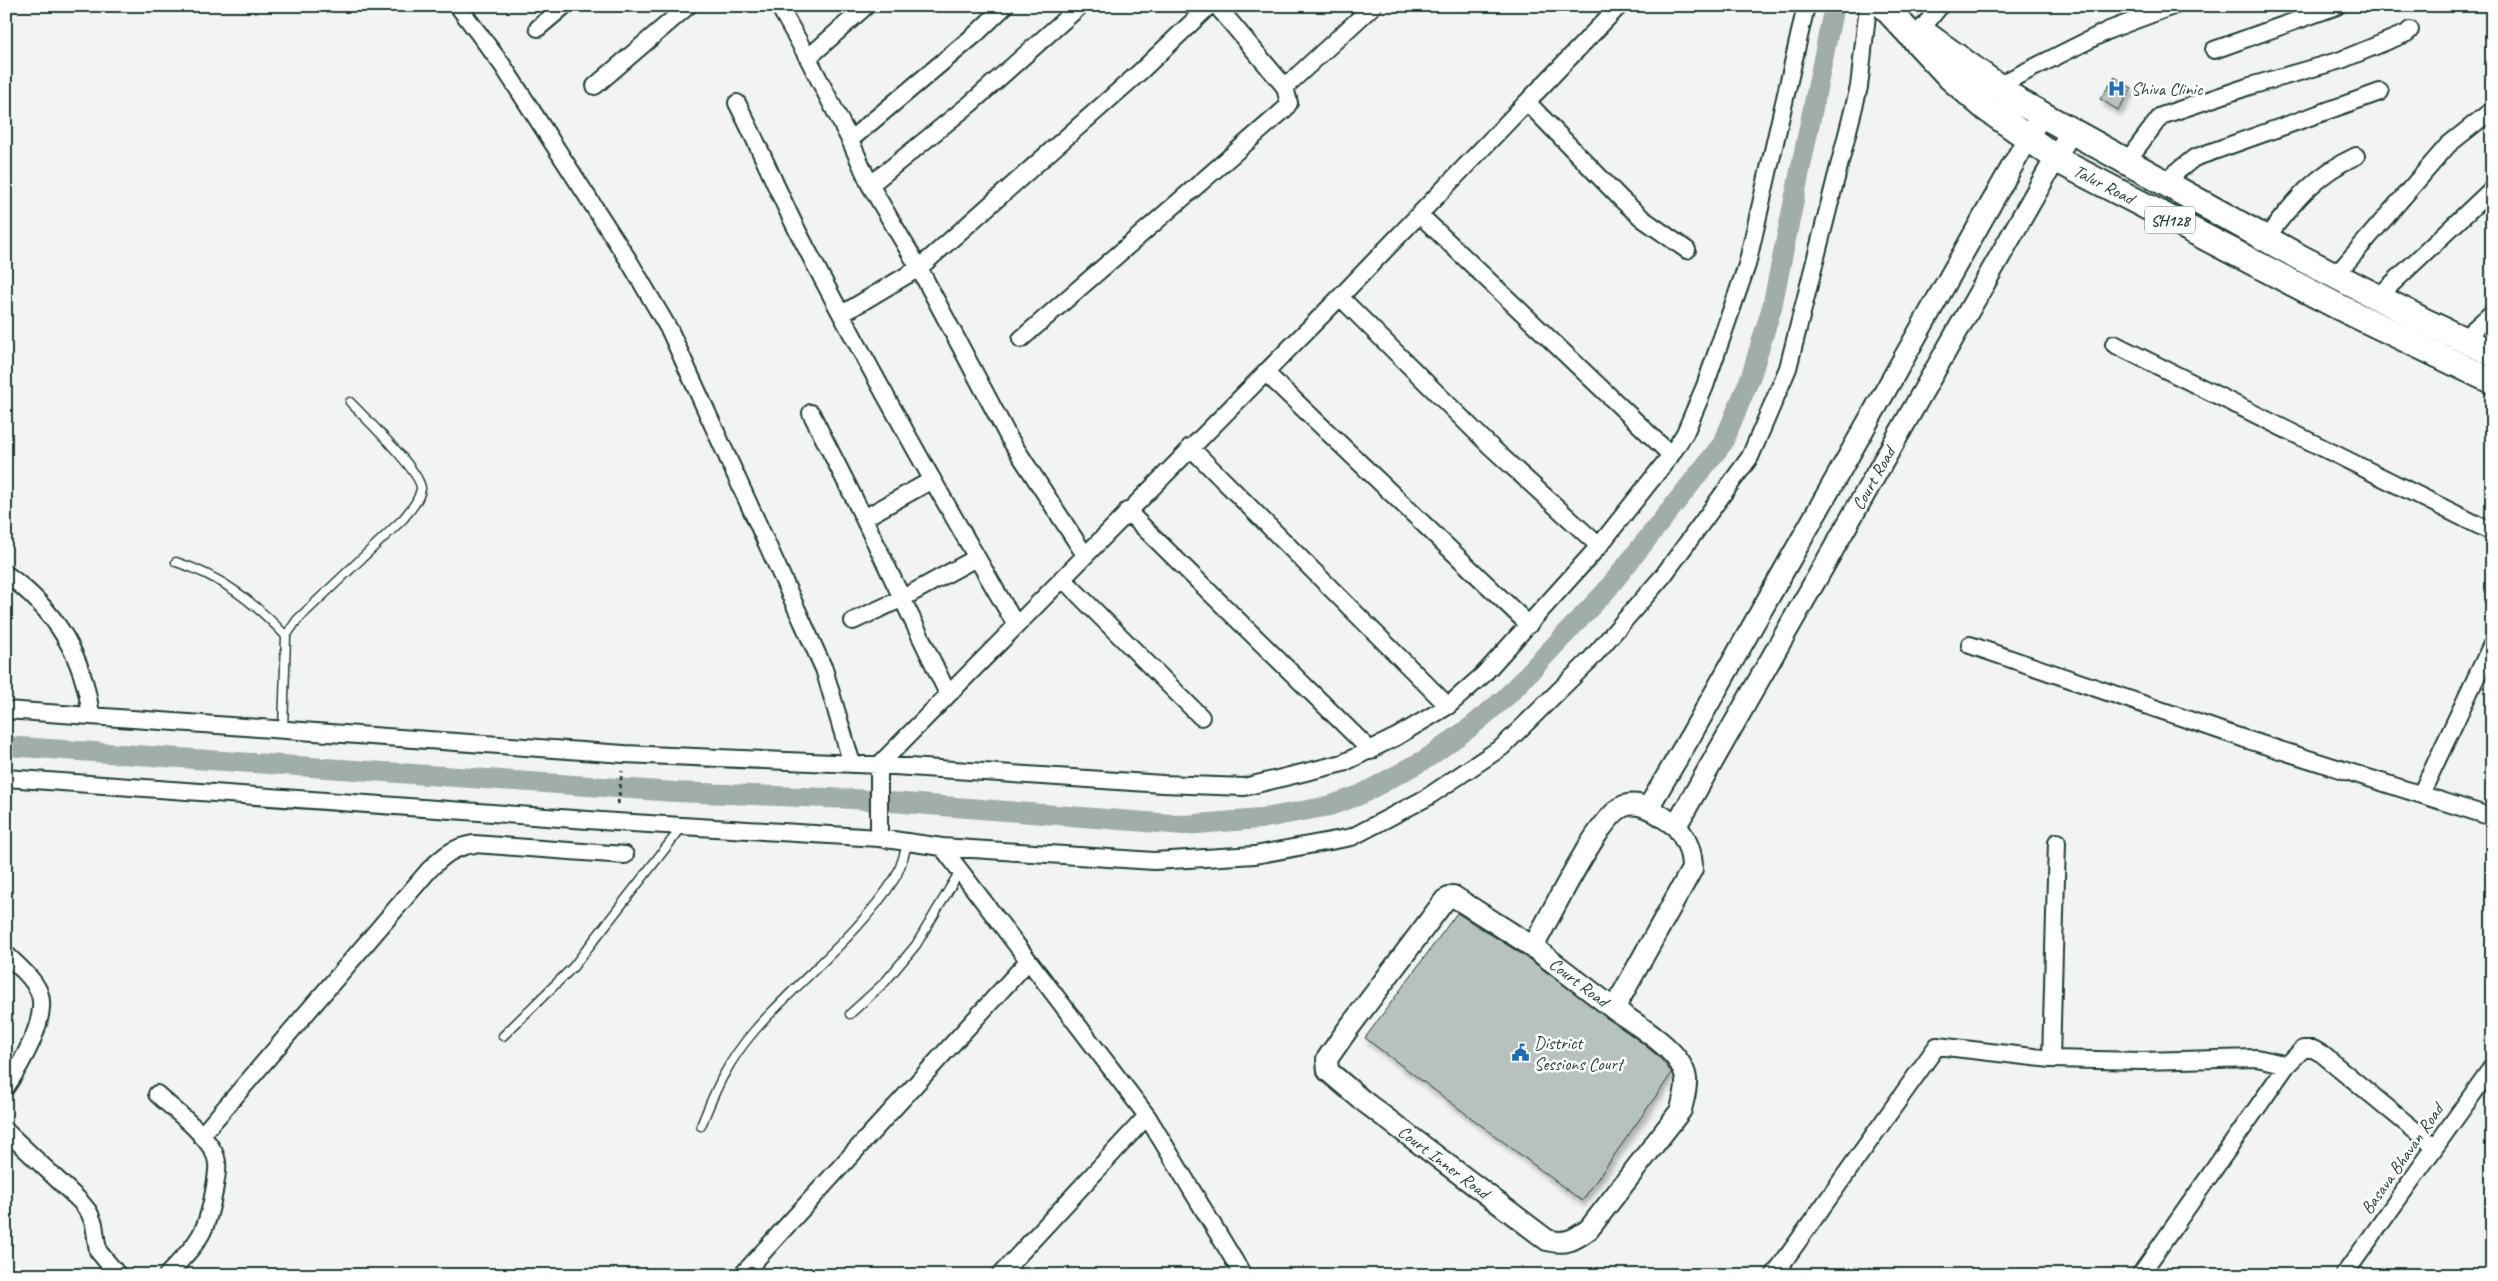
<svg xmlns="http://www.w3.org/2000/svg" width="2498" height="1281" viewBox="0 0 2498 1281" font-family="Caveat,sans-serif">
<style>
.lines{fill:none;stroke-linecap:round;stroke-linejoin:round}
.canal{stroke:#a1adaa;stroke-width:20}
.building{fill:#b7c1bd;stroke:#1f3d34;filter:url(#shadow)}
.service-casing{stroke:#1f3d34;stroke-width:11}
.minor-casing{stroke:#1f3d34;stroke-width:20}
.tertiary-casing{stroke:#1f3d34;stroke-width:24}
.primary-casing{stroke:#1f3d34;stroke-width:29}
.path{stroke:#1f3d34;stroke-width:3;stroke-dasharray:4 4;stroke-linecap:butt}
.service{stroke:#fff;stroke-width:8}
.minor{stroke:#fff;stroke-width:16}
.tertiary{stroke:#fff;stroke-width:20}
.primary{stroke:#fff;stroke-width:25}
.labels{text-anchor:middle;stroke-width:5;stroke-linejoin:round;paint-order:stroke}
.shield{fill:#fff;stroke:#627771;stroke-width:1}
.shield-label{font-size:16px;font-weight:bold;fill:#1f3d34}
.poi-label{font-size:18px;fill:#1f3d34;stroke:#fff;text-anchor:start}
.street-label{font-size:18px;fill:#1f3d34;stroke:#fff}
</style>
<defs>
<filter id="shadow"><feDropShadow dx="3" dy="5.5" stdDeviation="2.5" flood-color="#0004"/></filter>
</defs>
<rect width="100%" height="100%" fill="#f2f3f3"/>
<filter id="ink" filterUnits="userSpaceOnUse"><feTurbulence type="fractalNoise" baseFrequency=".02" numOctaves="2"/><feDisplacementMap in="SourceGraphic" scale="10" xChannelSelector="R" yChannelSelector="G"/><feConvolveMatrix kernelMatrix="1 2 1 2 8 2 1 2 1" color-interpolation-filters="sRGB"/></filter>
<g filter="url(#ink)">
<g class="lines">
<path class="canal" d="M6,746L675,792L853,799L1184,825L1260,819L1329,806L1360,795L1426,759L1472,726L1506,697L1606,591L1723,443L1751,376L1772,307L1834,6"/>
</g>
<path class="building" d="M2115,77L2132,88L2118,110L2100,99Z
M1457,913L1526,957L1638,1040L1659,1057L1672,1073L1582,1201L1365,1038Z"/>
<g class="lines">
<defs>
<path id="service" d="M176,562C221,576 254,602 286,636
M283,730L286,636L297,620L403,519C410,510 419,501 421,489C422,472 364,417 350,402
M850,1014L885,982L916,945L960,871
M503,1036L573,967L682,827
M701,1126C716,1088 728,1061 755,1030C800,979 858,936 895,878C901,868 904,854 908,842"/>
<path id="minor" d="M458,6L503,66L629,261L670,331L824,669L852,764
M779,6L808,58
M866,6L808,58L850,140L977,33L1005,6
M1217,6L1285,87L1373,6
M538,28L564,6
M1920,31L1940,6
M2214,50L2337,6
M595,86L688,6
M1997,86L2109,30L2173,6
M1527,102L1622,200L1643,219L1687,250
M737,103C759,145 776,188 797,230C866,364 940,495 1016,625
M850,140L870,185L970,104L1080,6
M2127,161L2161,116L2250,86L2341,60L2407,33L2410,30
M2164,182L2194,158L2380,92
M870,185L919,268L1141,71L1209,6
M1420,215L1671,455
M2266,238C2293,203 2314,175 2356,156
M2336,275L2448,145L2492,110
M1340,297L1490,446L1599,546
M2378,297L2492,189
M842,314L919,268L1009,438L1085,555
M1021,339L1285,109L1289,103L1285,87
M2463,339L2492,313
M2114,344L2492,532
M1265,372L1529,625
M811,413L853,496L948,694
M1190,447L1448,706
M1127,511L1371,751
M864,518L932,480
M6,574C55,609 84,657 91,716
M1062,578L1201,717
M853,621L901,599L976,558
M1970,645L2245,739L2492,817
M6,710L624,754L879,765L1163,784L1244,787L1343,763L1396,737L1448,706L1483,675L1599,546L1671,455L1685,433L1705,386L1747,265L1806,6
M6,778L616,822L879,838L942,847L1154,861L1255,855L1352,837L1426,798L1502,747L1590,660L1663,576L1750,457L1788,368L1859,87L1868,6
M2421,794L2492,644
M879,838V765L1340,297L1619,6
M942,847L1147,1116L1243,1275
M6,954C17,965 36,980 40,995C47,1021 20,1066 6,1087
M2051,1059L2057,842
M157,1094C175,1111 199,1128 212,1149C220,1161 217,1172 215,1186C207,1234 200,1240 167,1275
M6,1131L80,1201L89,1212L94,1224L98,1251L118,1275
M201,1136L429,870C444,855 454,847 474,844L625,855
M742,1275L1028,961
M1000,1275L1147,1116
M1774,1275L1937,1046L2051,1059L2142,1061L2257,1058L2287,1065
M2140,1275L2287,1065L2303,1049H2313L2322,1054L2435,1147
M2344,1275L2492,1067"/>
<g id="tertiary">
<path d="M1648,808L1691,735L2036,124"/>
<path id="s1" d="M1676,826C1662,817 1643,799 1624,806C1598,816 1549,919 1533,947L1614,1009L1692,869C1692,852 1687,840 1676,826L2071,131"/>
<path id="s2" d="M1533,947L1453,896L1445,900L1348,1029L1327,1059L1328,1071L1362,1100L1547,1240C1566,1245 1574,1240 1589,1229L1681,1110C1683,1100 1687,1089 1686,1079C1683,1051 1635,1024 1614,1009"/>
</g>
<g id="primary">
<path id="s3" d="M1884,6L1951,78L1987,109L2065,164L2337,306L2492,381"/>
<path d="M1925,34L2021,103L2299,257L2422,320L2492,353"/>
</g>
</defs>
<use href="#service" class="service-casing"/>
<use href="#minor" class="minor-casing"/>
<use href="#tertiary" class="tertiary-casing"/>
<use href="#primary" class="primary-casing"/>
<path class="path" d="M618,804L622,771"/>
<use href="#service" class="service"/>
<use href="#minor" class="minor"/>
<use href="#tertiary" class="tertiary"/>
<use href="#primary" class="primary"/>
</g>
</g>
<defs>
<symbol id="hospital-bare" viewBox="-9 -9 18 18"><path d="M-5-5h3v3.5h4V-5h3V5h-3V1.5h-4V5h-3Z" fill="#1f6fb2" stroke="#fff" stroke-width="2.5" paint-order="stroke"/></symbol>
<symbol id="civic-bare" viewBox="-9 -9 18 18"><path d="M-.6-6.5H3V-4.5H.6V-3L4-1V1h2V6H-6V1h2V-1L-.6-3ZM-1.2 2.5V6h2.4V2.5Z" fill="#1f6fb2" stroke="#fff" stroke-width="2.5" paint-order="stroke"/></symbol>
</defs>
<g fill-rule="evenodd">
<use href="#hospital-bare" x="2104" y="76" width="25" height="25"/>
<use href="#civic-bare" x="1508" y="1040" width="25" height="25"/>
</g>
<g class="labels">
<rect class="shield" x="2145" y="206.5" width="50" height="27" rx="4"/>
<g class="shield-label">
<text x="2170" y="226">SH128</text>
</g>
<g class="poi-label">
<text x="2131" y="95">Shiva Clinic</text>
<text x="1534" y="1049">District<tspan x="1534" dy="21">Sessions Court</tspan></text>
</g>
<g class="street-label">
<text dy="6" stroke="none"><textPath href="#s3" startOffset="285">Talur Road</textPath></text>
<text dy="6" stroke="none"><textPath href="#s1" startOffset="936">Court Road</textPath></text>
<text dy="6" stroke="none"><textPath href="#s1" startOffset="285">Court Road</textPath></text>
<text transform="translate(2402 1159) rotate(-55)" y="6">Basava Bhavan Road</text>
<text dy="6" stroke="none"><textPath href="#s2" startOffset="461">Court Inner Road</textPath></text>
</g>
</g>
<rect width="2498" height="1281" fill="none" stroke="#fff" stroke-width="25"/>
<rect x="12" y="12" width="2473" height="1256" fill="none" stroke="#1f3d34" stroke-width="2" filter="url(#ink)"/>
</svg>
